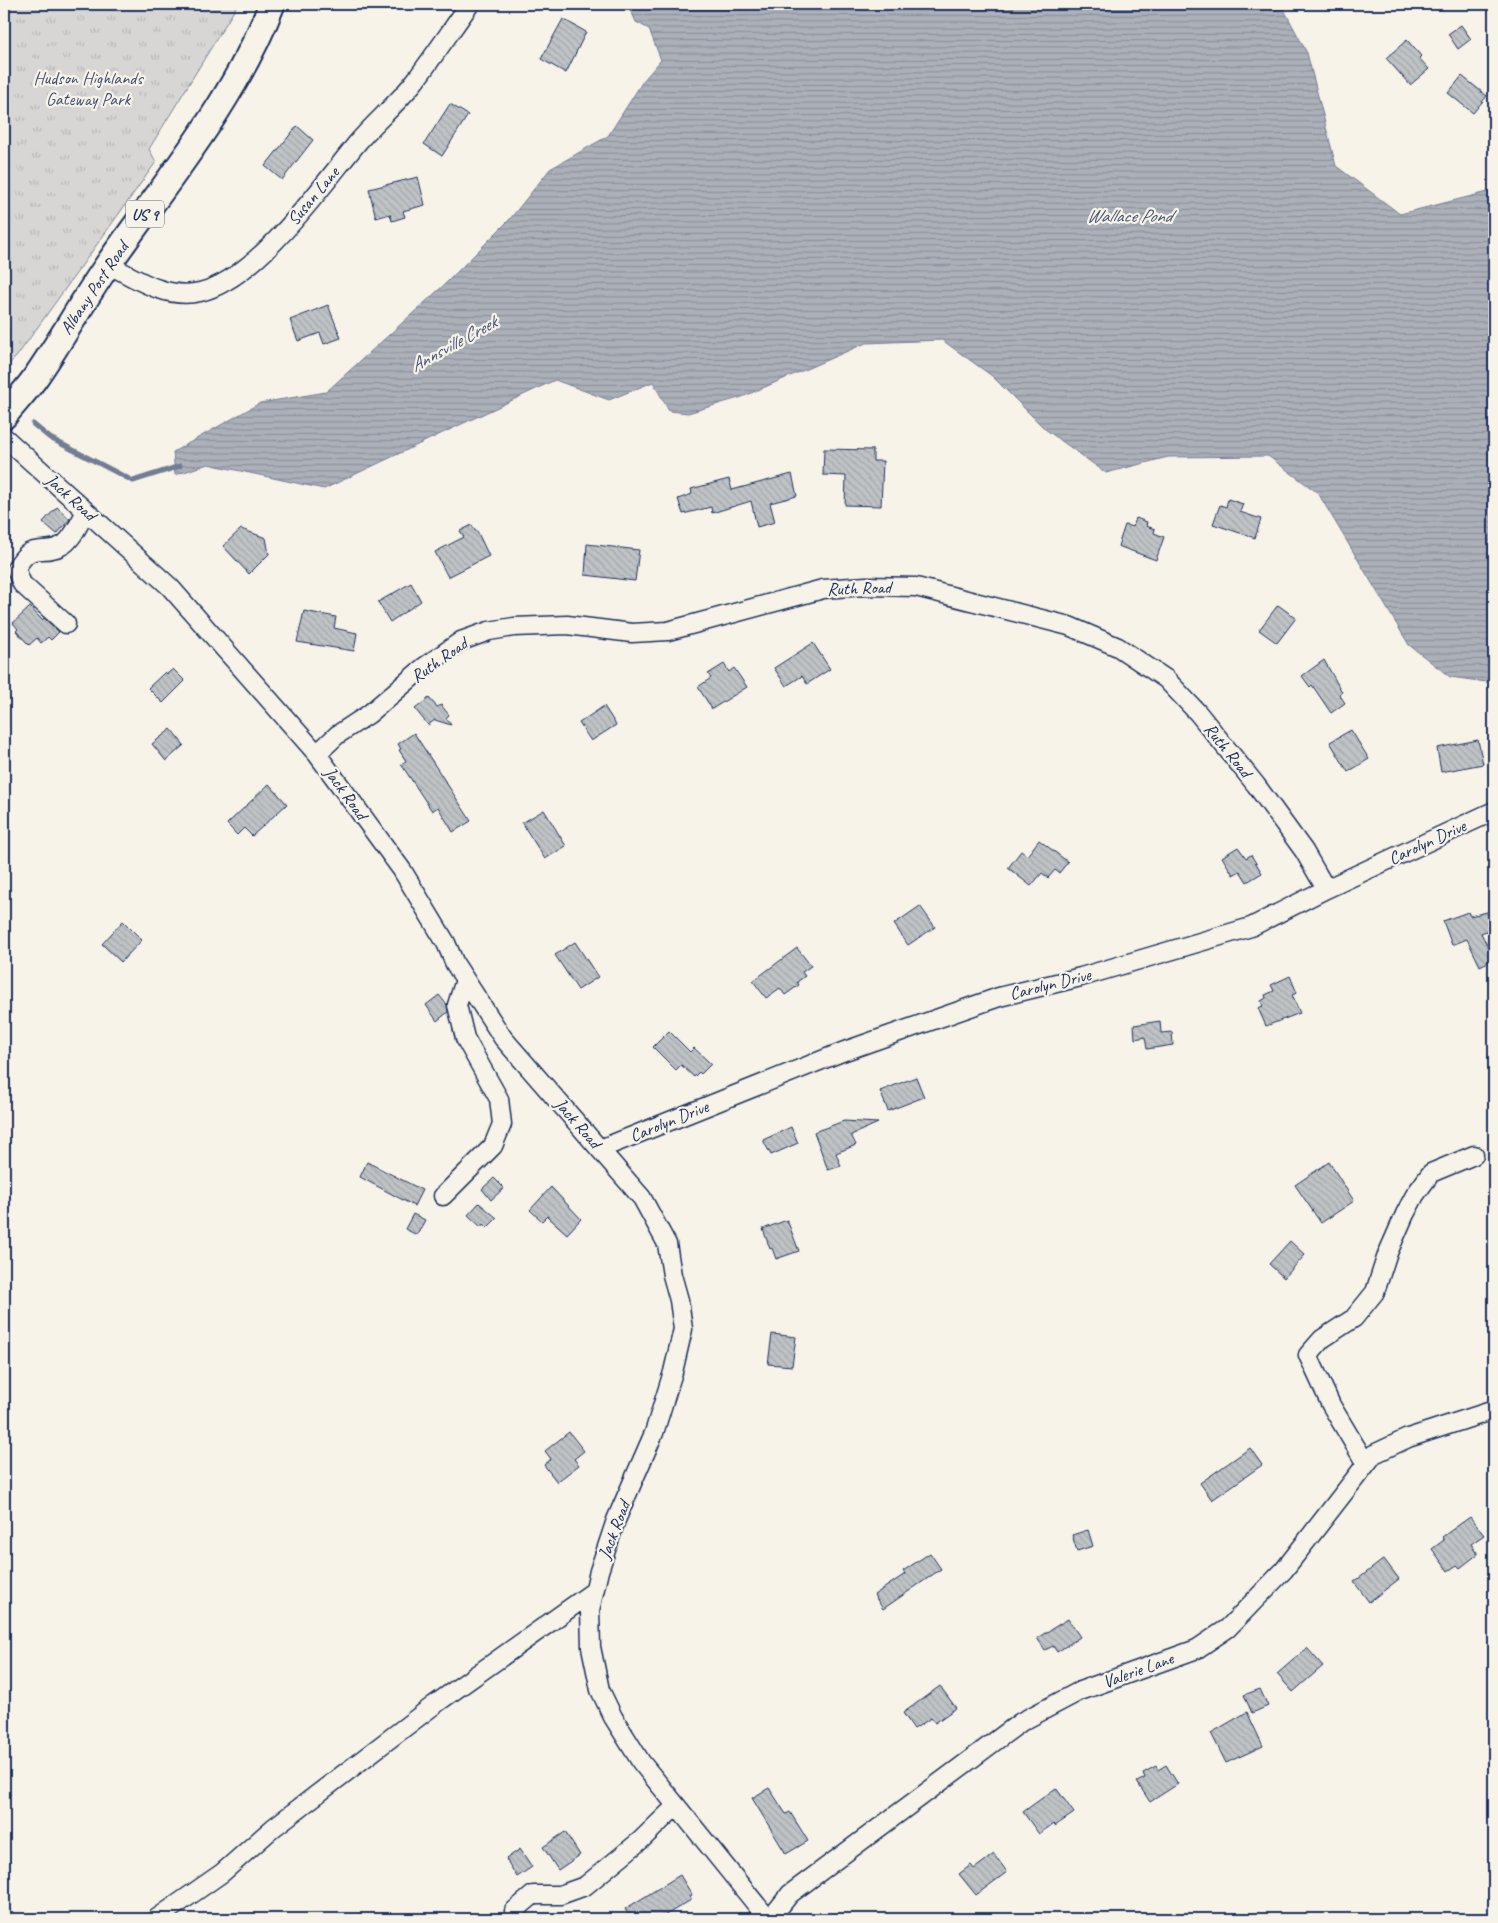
<svg xmlns="http://www.w3.org/2000/svg" width="1498" height="1923" viewBox="0 0 1498 1923" font-family="Caveat,sans-serif">
<style>
.grass{fill:url(#grass-tufts);stroke:#798299}
.water{fill:url(#water-rules);stroke:#727c95}
.lines{fill:none;stroke-linecap:round;stroke-linejoin:round}
.stream{stroke:#727c95;stroke-width:5}
.building{fill:url(#building-back-hatch);stroke:#1b2f5e}
.minor-casing{stroke:#1b2f5e;stroke-width:21}
.highway-casing{stroke:#1b2f5e;stroke-width:29}
.minor{stroke:#f7f3e8;stroke-width:18}
.highway{stroke:#f7f3e8;stroke-width:25}
.labels{text-anchor:middle;stroke-width:4.5;stroke-linejoin:round;paint-order:stroke}
.shield{fill:#f7f3e8;stroke:#5d6a87;stroke-width:1}
.shield-label{font-size:16px;font-weight:bold;fill:#1b2f5e}
.park-label{font-size:18px;fill:#415076;stroke:#f7f3e8}
.street-label{font-size:18px;fill:#1b2f5e;stroke:#f7f3e8}
.water-label{font-size:19px;font-style:italic;fill:#465679;stroke:#f7f3e8}
</style>
<defs>
<pattern id="grass-tufts" width="24" height="20" patternUnits="userSpaceOnUse" patternTransform="scale(1.25)"><rect width="24" height="20" fill="#d7d6d4"/><path d="M3 7l-1-3M5 7V3M7 7l1-3M15 17l-1-3M17 17v-4M19 17l1-3" fill="none" stroke="#b8b8b8"/></pattern>
<pattern id="water-rules" width="6" height="5" patternUnits="userSpaceOnUse" patternTransform="scale(1.25)"><rect width="6" height="5" fill="#acb0b9"/><path d="M0 2.5h6" fill="none" stroke="#8b909a"/></pattern>
<pattern id="building-back-hatch" width="6" height="6" patternUnits="userSpaceOnUse" patternTransform="scale(1.25)"><rect width="6" height="6" fill="#c0c3c5"/><path d="M-1 5l2 2M0 0l6 6M5-1l2 2" fill="none" stroke="#a4a8ac"/></pattern>
</defs>
<rect width="100%" height="100%" fill="#f7f3e8"/>
<filter id="ink" filterUnits="userSpaceOnUse"><feTurbulence type="fractalNoise" baseFrequency=".02" numOctaves="2"/><feDisplacementMap in="SourceGraphic" scale="10" xChannelSelector="R" yChannelSelector="G"/><feConvolveMatrix kernelMatrix="1 2 1 2 8 2 1 2 1" color-interpolation-filters="sRGB"/></filter>
<g filter="url(#ink)">
<path class="grass" d="M4,4H238L149,149L156,162L17,356L4,369Z"/>
<path class="water" d="M628,4H1281L1307,53L1336,166L1400,214L1492,191L1494,196V683L1450,677L1409,645L1318,493L1268,456L1168,457L1106,473L1045,429L992,376L942,340L866,343L742,397L688,413L669,411L653,382L609,400L555,380L324,489L208,464L175,475L173,452L260,403L326,392L444,285L510,219L550,169L608,136L643,81L661,60L649,29L636,22Z"/>
<g class="lines">
<path class="stream" d="M33,424L50,438L133,481L180,466"/>
</g>
<path class="building" d="M563,19L586,32L566,73L541,59Z
M1461,25L1471,39L1458,49L1448,34Z
M1407,40L1421,56L1419,58L1429,69L1410,85L1386,58Z
M1462,76L1487,96L1473,113L1448,93Z
M450,104L468,115L442,156L424,144Z
M297,126L313,140L282,180L265,166Z
M418,177L425,205L403,211L405,217L392,221L390,214L376,218L369,189Z
M328,305L341,338L324,344L320,333L298,341L290,320Z
M824,449L873,450V461H883L881,506L845,505L846,476L823,475Z
M792,474L797,496L770,503L775,522L757,527L751,501L712,513L711,507L683,514L678,499L692,494L691,489L729,479L732,490Z
M1228,499L1243,504L1240,512L1261,519L1255,538L1213,524L1220,505L1226,507Z
M57,507L70,519L57,534L43,522Z
M1136,518L1147,522L1146,526L1155,529L1154,533L1164,537L1156,560L1118,546L1125,525L1133,527Z
M472,525L475,531H477L489,556L448,577L435,552L464,537L460,531Z
M241,529L266,538L269,554L249,574L223,546Z
M587,544L639,550L635,581L585,575Z
M411,583L421,601L390,622L378,602Z
M1278,605L1296,618L1277,643L1259,630Z
M30,607L42,620L44,618L59,632L51,640L48,637L41,643L37,638L29,645L16,631L18,629L13,623Z
M304,611L336,617L334,628L357,633L354,651L297,642Z
M813,643L830,669L807,684L802,676L786,686L774,668Z
M1324,660L1342,692L1339,694L1345,703L1331,713L1312,685L1310,687L1302,676Z
M724,664L729,672L734,668L747,687L712,709L698,687L711,678L708,674Z
M173,669L185,681L163,703L148,688L165,672L167,674Z
M429,698L437,707L441,705L449,715L446,718L451,725L435,720L428,725L415,709Z
M604,706L616,725L591,741L579,723Z
M171,729L184,745L166,761L152,744Z
M1351,730L1369,759L1348,772L1330,742Z
M414,733L471,821L453,832L438,807L432,811L401,764L406,761L399,750L401,749L398,744Z
M1478,740L1483,764L1441,772L1437,748Z
M269,784L287,804L252,836L244,828L237,835L227,824Z
M544,810L566,846L545,859L522,823Z
M1039,840L1068,862L1059,873L1055,870L1048,878L1042,873L1031,886L1008,868L1021,851L1027,856Z
M1238,847L1246,858L1251,855L1262,873L1247,882L1240,871L1233,875L1222,857Z
M920,906L935,927L908,945L894,924Z
M1468,912L1470,916L1487,912L1494,928L1481,933L1494,959L1480,966L1467,939L1452,945L1443,921Z
M123,921L142,940L121,962L102,944Z
M575,942L598,977L578,990L555,955Z
M797,948L811,966L802,972L805,976L797,982L799,985L785,995L780,988L766,998L753,981Z
M1290,976L1297,993L1292,995L1300,1013L1266,1026L1258,1008L1263,1006L1261,1001L1266,998L1265,995L1274,991L1271,985Z
M439,995L447,1005L448,1012L437,1021L426,1005Z
M1160,1021L1161,1033L1172,1032L1173,1045L1147,1049L1145,1037L1135,1039L1134,1025Z
M669,1031L690,1052L694,1048L711,1064L701,1074L699,1072L694,1077L681,1065L676,1070L653,1047Z
M916,1077L924,1097L888,1111L880,1091Z
M844,1121L878,1123L851,1135L856,1145L836,1153L841,1166L828,1170L814,1132Z
M791,1127L798,1143L771,1155L763,1140Z
M367,1162L422,1190L414,1206L360,1177Z
M1329,1162L1354,1201L1321,1223L1295,1185Z
M494,1178L504,1188L491,1200L482,1189Z
M551,1187L581,1219L567,1234L547,1216L542,1221L530,1210Z
M479,1203L497,1218L487,1228L483,1224L481,1227L468,1215Z
M413,1214L425,1220L417,1235L405,1229Z
M787,1220L799,1251L776,1259L772,1248L770,1249L763,1229Z
M1290,1241L1305,1255L1284,1278L1269,1264Z
M772,1334L796,1337L792,1366L768,1364Z
M569,1432L584,1451L574,1459L579,1465L557,1482L544,1465L551,1459L545,1451Z
M1250,1448L1262,1465L1212,1500L1200,1483Z
M1470,1517L1484,1535L1471,1544L1478,1554L1460,1568L1457,1565L1448,1571L1432,1549L1444,1540L1442,1537Z
M1088,1530L1093,1546L1077,1551L1072,1535Z
M930,1553L941,1569L883,1609L874,1595L905,1574L903,1571Z
M1384,1559L1399,1579L1369,1602L1354,1582Z
M1068,1619L1080,1637L1057,1652L1053,1646L1045,1650L1037,1638Z
M1307,1648L1323,1666L1293,1692L1277,1674Z
M940,1686L956,1708L935,1723L931,1718L914,1729L903,1713Z
M1260,1689L1268,1706L1252,1713L1244,1695Z
M1247,1712L1263,1746L1226,1763L1211,1733Z
M1166,1765L1178,1784L1150,1802L1137,1782L1145,1778L1143,1773L1156,1766L1158,1770Z
M769,1788L786,1814L790,1812L808,1841L786,1854L752,1798Z
M1056,1788L1074,1813L1055,1826L1053,1824L1039,1834L1023,1812Z
M565,1832L580,1855L558,1870L543,1847Z
M520,1849L532,1867L517,1877L506,1859Z
M994,1854L1007,1872L976,1895L959,1874L971,1865L974,1869Z
M680,1875L692,1895L689,1896L691,1900L659,1919H631L625,1909Z"/>
<g class="lines">
<defs>
<path id="minor" d="M108,264C136,279 167,300 200,292C257,279 321,187 358,142C376,121 398,103 415,81C434,56 452,29 470,4
M4,437L170,587L317,754L402,870L446,943L455,964L503,1038L642,1198L667,1244L672,1275L679,1300L683,1329L673,1372L654,1433L616,1520L599,1571L590,1610L591,1647L600,1690L613,1717L641,1762L768,1919
M66,624L22,584L16,569C31,540 41,556 61,546C72,541 80,522 86,511
M317,754L337,735L369,714L424,667L461,641L489,631L514,627L567,625L632,633L668,631L823,589L866,586L916,587L1069,626L1118,647L1166,679L1198,713L1256,785L1304,851L1326,889
M600,1149L842,1052L999,997L1081,977L1251,927L1326,889L1494,811
M443,1196L493,1146L502,1124L499,1099L465,1038L457,1005L465,980
M1366,1464L1331,1405L1308,1355L1322,1339L1354,1318L1375,1292L1387,1255L1405,1214L1415,1195L1431,1173L1474,1155
M514,1911L533,1895H560L585,1886L641,1840L675,1807
M156,1919L222,1873L273,1828L434,1705L594,1591
M770,1919L790,1894L1021,1722L1080,1691L1197,1649L1228,1628L1284,1570L1374,1454L1408,1438L1488,1412"/>
<path id="highway" d="M4,416C14,403 26,391 35,378C61,341 83,300 109,263C168,179 235,100 272,4"/>
</defs>
<use href="#minor" class="minor-casing"/>
<use href="#highway" class="highway-casing"/>
<use href="#minor" class="minor"/>
<use href="#highway" class="highway"/>
</g>
</g>
<g class="labels">
<rect class="shield" x="126" y="200.5" width="38" height="27" rx="4"/>
<g class="shield-label">
<text x="145" y="220">US 9</text>
</g>
<g class="park-label">
<text x="88" y="84">Hudson Highlands<tspan x="88" dy="21">Gateway Park</tspan></text>
</g>
<g class="street-label">
<text transform="translate(313 196) rotate(-50)" y="6">Susan Lane</text>
<text transform="translate(94 288) rotate(-56)" y="6">Albany Post Road</text>
<text transform="translate(71 497) rotate(42)" y="6">Jack Road</text>
<text transform="translate(859 588) rotate(-2)" y="6">Ruth Road</text>
<text transform="translate(439 660) rotate(-35)" y="6">Ruth Road</text>
<text transform="translate(1228 750) rotate(51)" y="6">Ruth Road</text>
<text transform="translate(346 793) rotate(54)" y="6">Jack Road</text>
<text transform="translate(1427 842) rotate(-25)" y="6">Carolyn Drive</text>
<text transform="translate(1050 984) rotate(-14)" y="6">Carolyn Drive</text>
<text transform="translate(669 1121) rotate(-22)" y="6">Carolyn Drive</text>
<text transform="translate(578 1123) rotate(49)" y="6">Jack Road</text>
<text transform="translate(614 1530) rotate(-69)" y="6">Jack Road</text>
<text transform="translate(1138 1670) rotate(-20)" y="6">Valerie Lane</text>
</g>
<g class="water-label">
<text x="1129" y="222">Wallace Pond</text>
<text transform="translate(453 343) rotate(-29)" y="7">Annsville Creek</text>
</g>
</g>
<rect width="1498" height="1923" fill="none" stroke="#f7f3e8" stroke-width="20"/>
<rect x="10" y="10" width="1478" height="1903" fill="none" stroke="#1b2f5e" stroke-width="2" filter="url(#ink)"/>
</svg>
